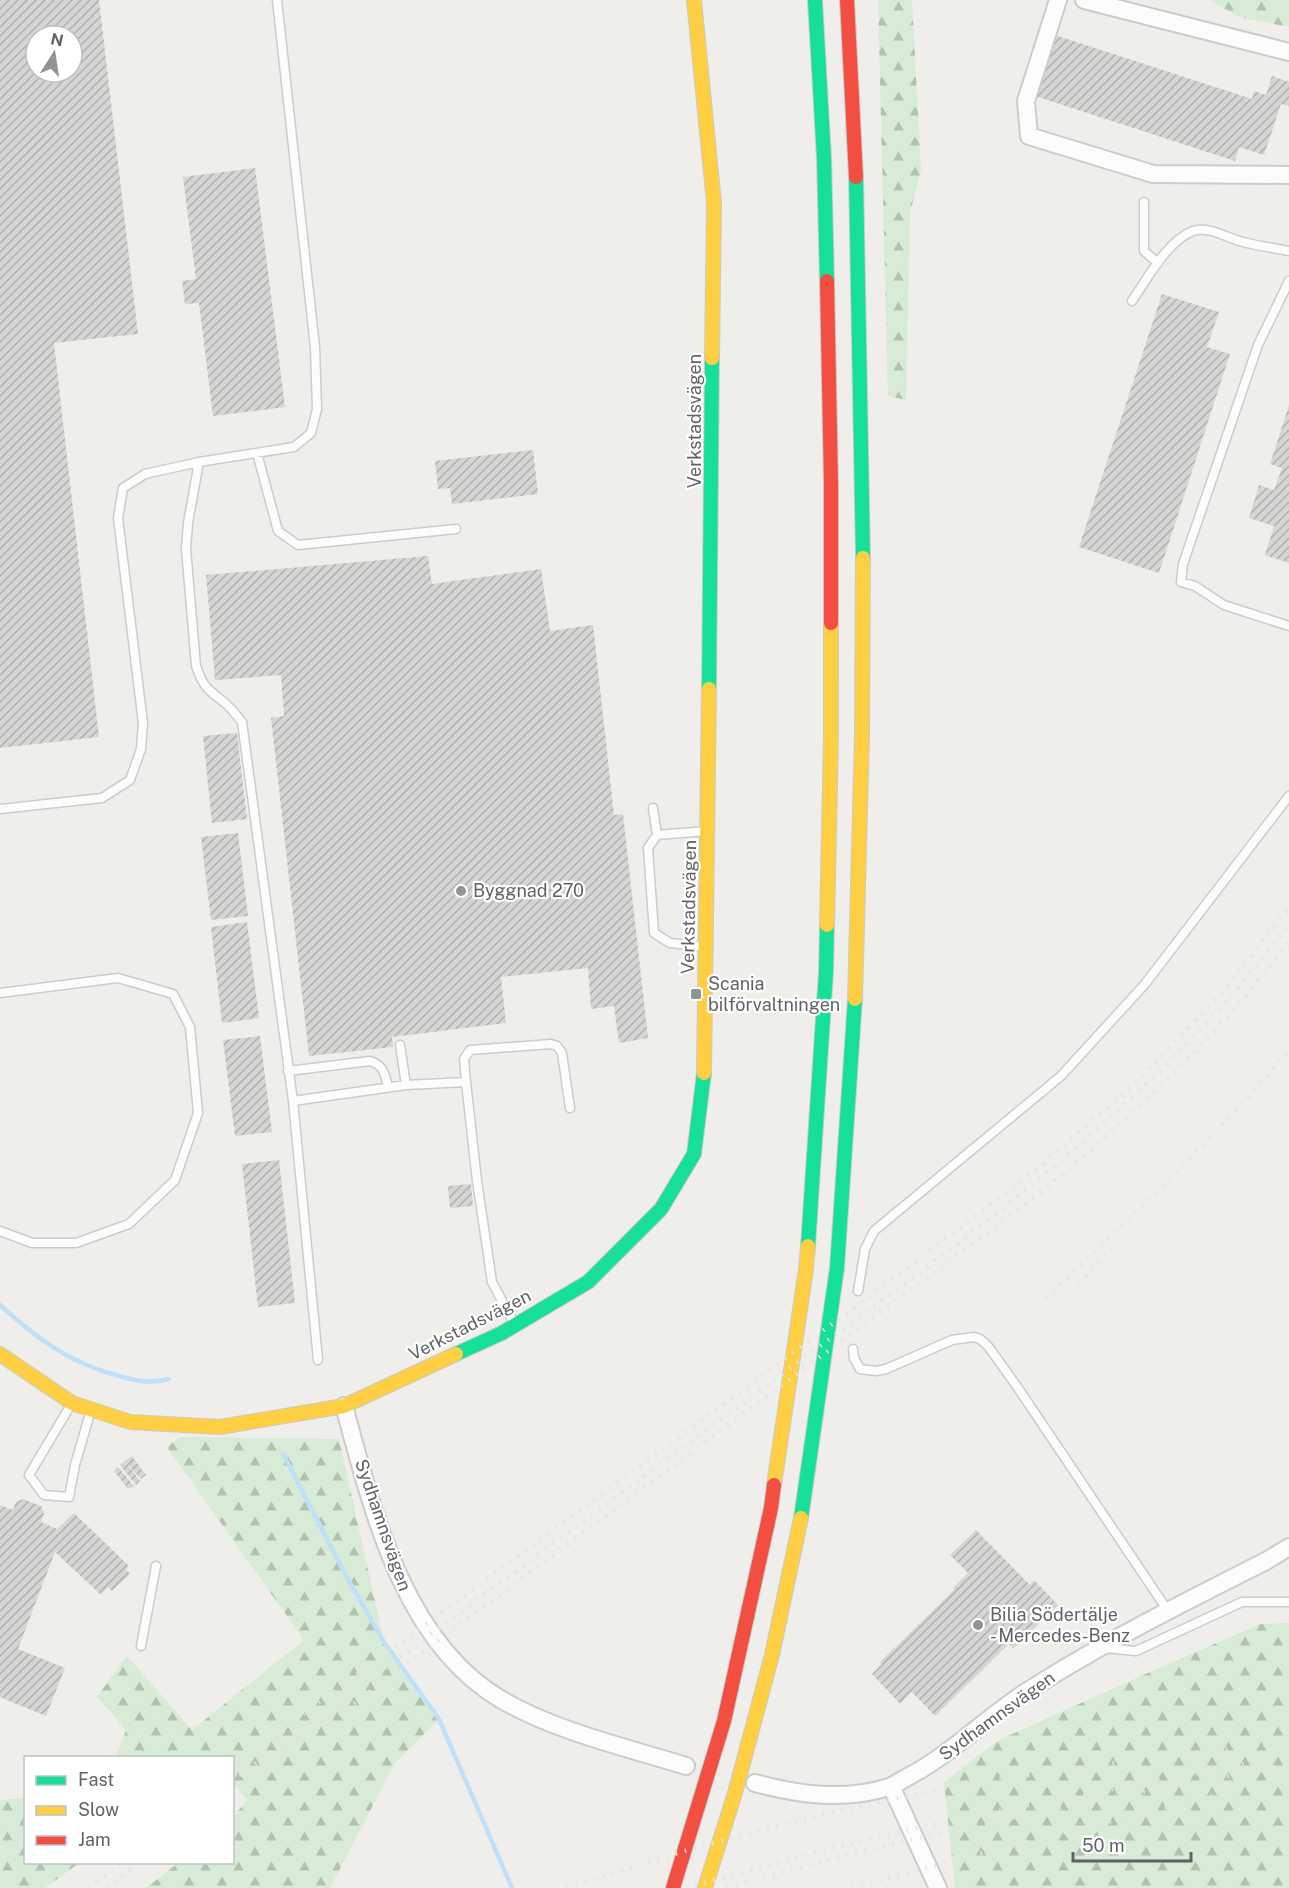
<svg xmlns="http://www.w3.org/2000/svg" width="1289" height="1888" viewBox="0 0 1289 1888" font-family="'Public Sans',sans-serif">
<style>
.forest{fill:url(#forest-firs)}
.lines{fill:none;stroke-linecap:round;stroke-linejoin:round}
.stream{stroke:#bfe0f9;stroke-width:4.5}
.building{fill:url(#building-hatch);fill-rule:evenodd}
.lane-casing{stroke:#cbcccc;stroke-width:11}
.street-casing{stroke:#cbcccc;stroke-width:20}
.fast-casing{stroke:#cacacb;stroke-width:16}
.slow-casing{stroke:#cacacb;stroke-width:16}
.jam-casing{stroke:#cacacb;stroke-width:16}
.lane{stroke:#fdfcfc;stroke-width:8}
.street{stroke:#fdfcfc;stroke-width:16}
.fast{stroke:#16e098;stroke-width:14}
.slow{stroke:#ffcf43;stroke-width:14}
.jam{stroke:#f24e42;stroke-width:14}
.rail{stroke:#e4e4e4;stroke-width:4.5;stroke-dasharray:1.5 8;stroke-linecap:butt}
.poi-dot{fill:#919496;stroke:#fff;stroke-width:2}
.labels{text-anchor:middle;stroke-width:4.5;stroke-linejoin:round;paint-order:stroke}
.street-label{font-size:18px;fill:#5f6368;stroke:#fff}
.poi-label{font-size:18px;fill:#5f6368;stroke:#fff;text-anchor:start}
</style>
<defs>
<pattern id="forest-firs" width="22" height="20" patternUnits="userSpaceOnUse" patternTransform="scale(1.5)"><rect width="22" height="20" fill="#d8ebd6"/><path d="M5 1l3.5 6h-7zM16 11l3.5 6h-7z" fill="#b2c2b1"/></pattern>
<pattern id="building-hatch" width="6" height="6" patternUnits="userSpaceOnUse" patternTransform="scale(1.5)"><rect width="6" height="6" fill="#d6d5d3"/><path d="M-1 1l2-2M0 6l6-6M5 7l2-2" fill="none" stroke="#b1b0af"/></pattern>
</defs>
<rect width="100%" height="100%" fill="#efeeea"/>
<path class="forest" d="M878,0H912L921,170L910,213L906,400L888,396Z
M1210,0H1289V27L1239,17Z
M180,1437L339,1439L384,1642L439,1719L395,1763L330,1888H146L178,1863L232,1862L233,1817L247,1800L233,1784L232,1758L116,1757L126,1730L97,1697L127,1656L192,1730L304,1640L167,1447Z
M1289,1623V1888H955L944,1782L999,1740L1177,1660L1260,1624Z
M25,1798L26,1862L79,1863L45,1888H0V1800Z"/>
<g class="lines">
<path class="stream" d="M0,1305C36,1338 71,1364 119,1376C137,1381 151,1384 169,1379
M283,1454L346,1576L384,1642L439,1719L512,1888"/>
</g>
<path class="building" d="M0,0H99L138,334L54,343L99,737L0,748ZM36,36H72V72H36Z
M1055,35L1252,99L1254,91L1266,95L1272,76L1289,82V106L1281,104L1264,155L1239,147L1235,161L1035,96Z
M255,168L285,407L213,416L199,303L185,304L182,281L196,279L183,177Z
M1162,294L1219,312L1207,347L1230,354L1159,573L1079,547Z
M1289,405V563L1265,555L1274,526L1249,518L1259,485L1274,490L1282,468L1270,464Z
M533,450L538,494L452,504L450,488L438,489L435,461Z
M428,556L432,584L541,569L550,631L593,625L614,815L623,814L648,1038L619,1043L614,1006L591,1009L588,968L501,977L506,1023L392,1037L393,1047L309,1056L271,718L284,716L281,675L215,680L206,575Z
M237,733L247,819L212,823L203,736Z
M238,833L248,916L211,920L201,837Z
M247,922L259,1018L222,1023L211,927Z
M260,1036L272,1132L235,1136L223,1040Z
M279,1160L295,1303L258,1307L242,1164Z
M471,1184L473,1206L450,1208L448,1186Z
M132,1456L146,1475L141,1479L125,1461Z
M125,1461L140,1481L136,1485L120,1465Z
M118,1467L134,1486L128,1489L114,1471Z
M23,1499L41,1506L44,1514L41,1522L57,1529L74,1513L129,1566L126,1569L130,1574L112,1591L108,1587L101,1595L55,1552L18,1649L65,1668L46,1716L0,1697V1505L13,1510L16,1502Z
M976,1530L1030,1585L1034,1580L1058,1605L1013,1649L1009,1644L935,1716L912,1692L900,1704L872,1674L882,1664L880,1662L954,1590L953,1588L968,1573L950,1555Z"/>
<g class="lines">
<defs>
<path id="lane" d="M1144,202V251L1158,263
M1289,281L1258,345L1183,564L1181,582L1195,586L1224,605L1289,626
M1132,301C1147,279 1168,240 1193,231C1210,226 1227,238 1243,242C1258,246 1274,248 1289,251
M257,453L278,531L298,545L456,529
M199,462L188,523L186,549L196,666C204,689 208,689 226,704C232,709 237,716 242,722L293,1101L406,1085L466,1082L477,1181L492,1282L515,1325
M653,808L657,835
M0,809L102,798L130,780L141,749L143,723L118,518L123,488L145,474L199,462L294,447L311,433L317,409L315,347L277,0
M706,947L670,943L654,933L648,848L657,835L707,831
M0,993L118,978L173,994L190,1027L198,1113L175,1180L129,1224L76,1243H32L0,1231
M400,1045L406,1085
M288,1071L370,1061C384,1065 385,1075 388,1087
M466,1082L464,1059L470,1050L551,1044L557,1046L562,1053L570,1108
M293,1101L318,1360
M858,1291L865,1249L874,1231L1061,1076L1145,984L1289,796
M853,1349L854,1358L860,1369L876,1371L886,1369L952,1340L974,1337L980,1339L988,1346L1018,1388L1168,1611
M72,1403L29,1475L44,1495L69,1497L75,1465L91,1410
M141,1646L156,1566
M1105,1648L1136,1651L1242,1602H1289"/>
<path id="street" d="M1058,0L1026,101L1029,136L1153,174L1289,175
M1084,0L1289,52
M344,1406C372,1508 403,1643 502,1700C558,1732 625,1747 686,1766
M755,1783C799,1795 845,1801 889,1787C897,1784 905,1778 913,1774C953,1752 985,1719 1023,1694C1100,1644 1183,1603 1266,1561L1289,1547
M891,1786L938,1888"/>
<path id="fast" d="M815,0L824,158L827,281
M856,177L863,558
M709,689L712,358
M808,1246L826,972L827,925
M456,1354L502,1333L588,1282L661,1209L694,1154L704,1073
M801,1518L837,1268L855,999"/>
<path id="slow" d="M694,0L714,203L712,358
M827,925L831,738V623
M855,999L862,736L863,558
M704,1073L709,689
M0,1354L72,1403L130,1422L220,1427L344,1406L456,1354
M774,1485L806,1269L808,1246
M705,1888L735,1793L772,1655L801,1518"/>
<path id="jam" d="M847,0L856,177
M827,281L831,484V623
M673,1888L724,1721L771,1508L774,1485"/>
</defs>
<use href="#lane" class="lane-casing"/>
<use href="#street" class="street-casing"/>
<use href="#fast" class="fast-casing"/>
<use href="#slow" class="slow-casing"/>
<use href="#jam" class="jam-casing"/>
<use href="#lane" class="lane"/>
<use href="#street" class="street"/>
<use href="#fast" class="fast"/>
<use href="#slow" class="slow"/>
<use href="#jam" class="jam"/>
<path class="rail" d="M1079,1284L1117,1242
M1046,1298L1165,1184L1245,1101L1289,1050
M232,1761L251,1751L307,1711L429,1622L886,1284L1027,1177L1137,1082L1223,991L1289,907
M232,1781C411,1649 589,1517 767,1385C955,1246 1147,1114 1289,924
M232,1794L1039,1194C1131,1118 1217,1037 1289,942
M0,1844L26,1839
M89,1888L123,1862
M107,1888L141,1862
M567,1888C710,1839 865,1801 1015,1777C1106,1763 1198,1753 1289,1742
M686,1888L833,1848L961,1818L1289,1755
M727,1888C911,1833 1100,1800 1289,1765
M852,1888L970,1856L1289,1777"/>
</g>
<g class="poi-dot">
<circle cx="461" cy="891" r="6"/>
<rect x="690" y="988" width="12" height="12" rx="3"/>
<circle cx="978" cy="1625" r="6"/>
</g>
<g class="labels">
<g class="street-label">
<text transform="translate(695 421) rotate(-90)" y="6">Verkstadsvägen</text>
<text transform="translate(689 907) rotate(-89)" y="6">Verkstadsvägen</text>
<text transform="translate(470 1325) rotate(-27)" y="6">Verkstadsvägen</text>
<text transform="translate(383 1525) rotate(71)" y="6">Sydhamnsvägen</text>
<text transform="translate(997 1716) rotate(-36)" y="6">Sydhamnsvägen</text>
</g>
<g class="poi-label">
<text x="473" y="897">Byggnad 270</text>
<text x="708" y="990">Scania<tspan x="708" dy="21">bilförvaltningen</tspan></text>
<text x="990" y="1621">Bilia Södertälje<tspan x="990" dy="21">- Mercedes-Benz</tspan></text>
</g>
</g>
<rect x="24" y="1756" width="210" height="108" fill="#ffffff" stroke="#bfc1c3" stroke-width="1.5"/>
<rect x="36" y="1776" width="30" height="9" fill="#16e098" stroke="#bfc1c3" stroke-width="1.5"/>
<text x="78" y="1786" font-size="18" fill="#5f6368">Fast</text>
<rect x="36" y="1806" width="30" height="9" fill="#ffcf43" stroke="#bfc1c3" stroke-width="1.5"/>
<text x="78" y="1816" font-size="18" fill="#5f6368">Slow</text>
<rect x="36" y="1836" width="30" height="9" fill="#f24e42" stroke="#bfc1c3" stroke-width="1.5"/>
<text x="78" y="1846" font-size="18" fill="#5f6368">Jam</text>
<g transform="translate(54 54) rotate(12)"><circle r="28" fill="#ffffff" stroke="#bfc1c3" stroke-width="1.5"/>
<path d="M0-4.5L10 22L0 15L-10 22Z" fill="#919496"/>
<text y="-9" font-size="16" font-weight="bold" text-anchor="middle" fill="#5f6368">N</text>
</g>
<path d="M1073 1852v9h118v-9" fill="none" stroke="#5f6368" stroke-width="3"/>
<text x="1082" y="1852" font-size="18" fill="#5f6368" stroke="#ffffff" stroke-width="4.5" paint-order="stroke">50 m</text>
</svg>
